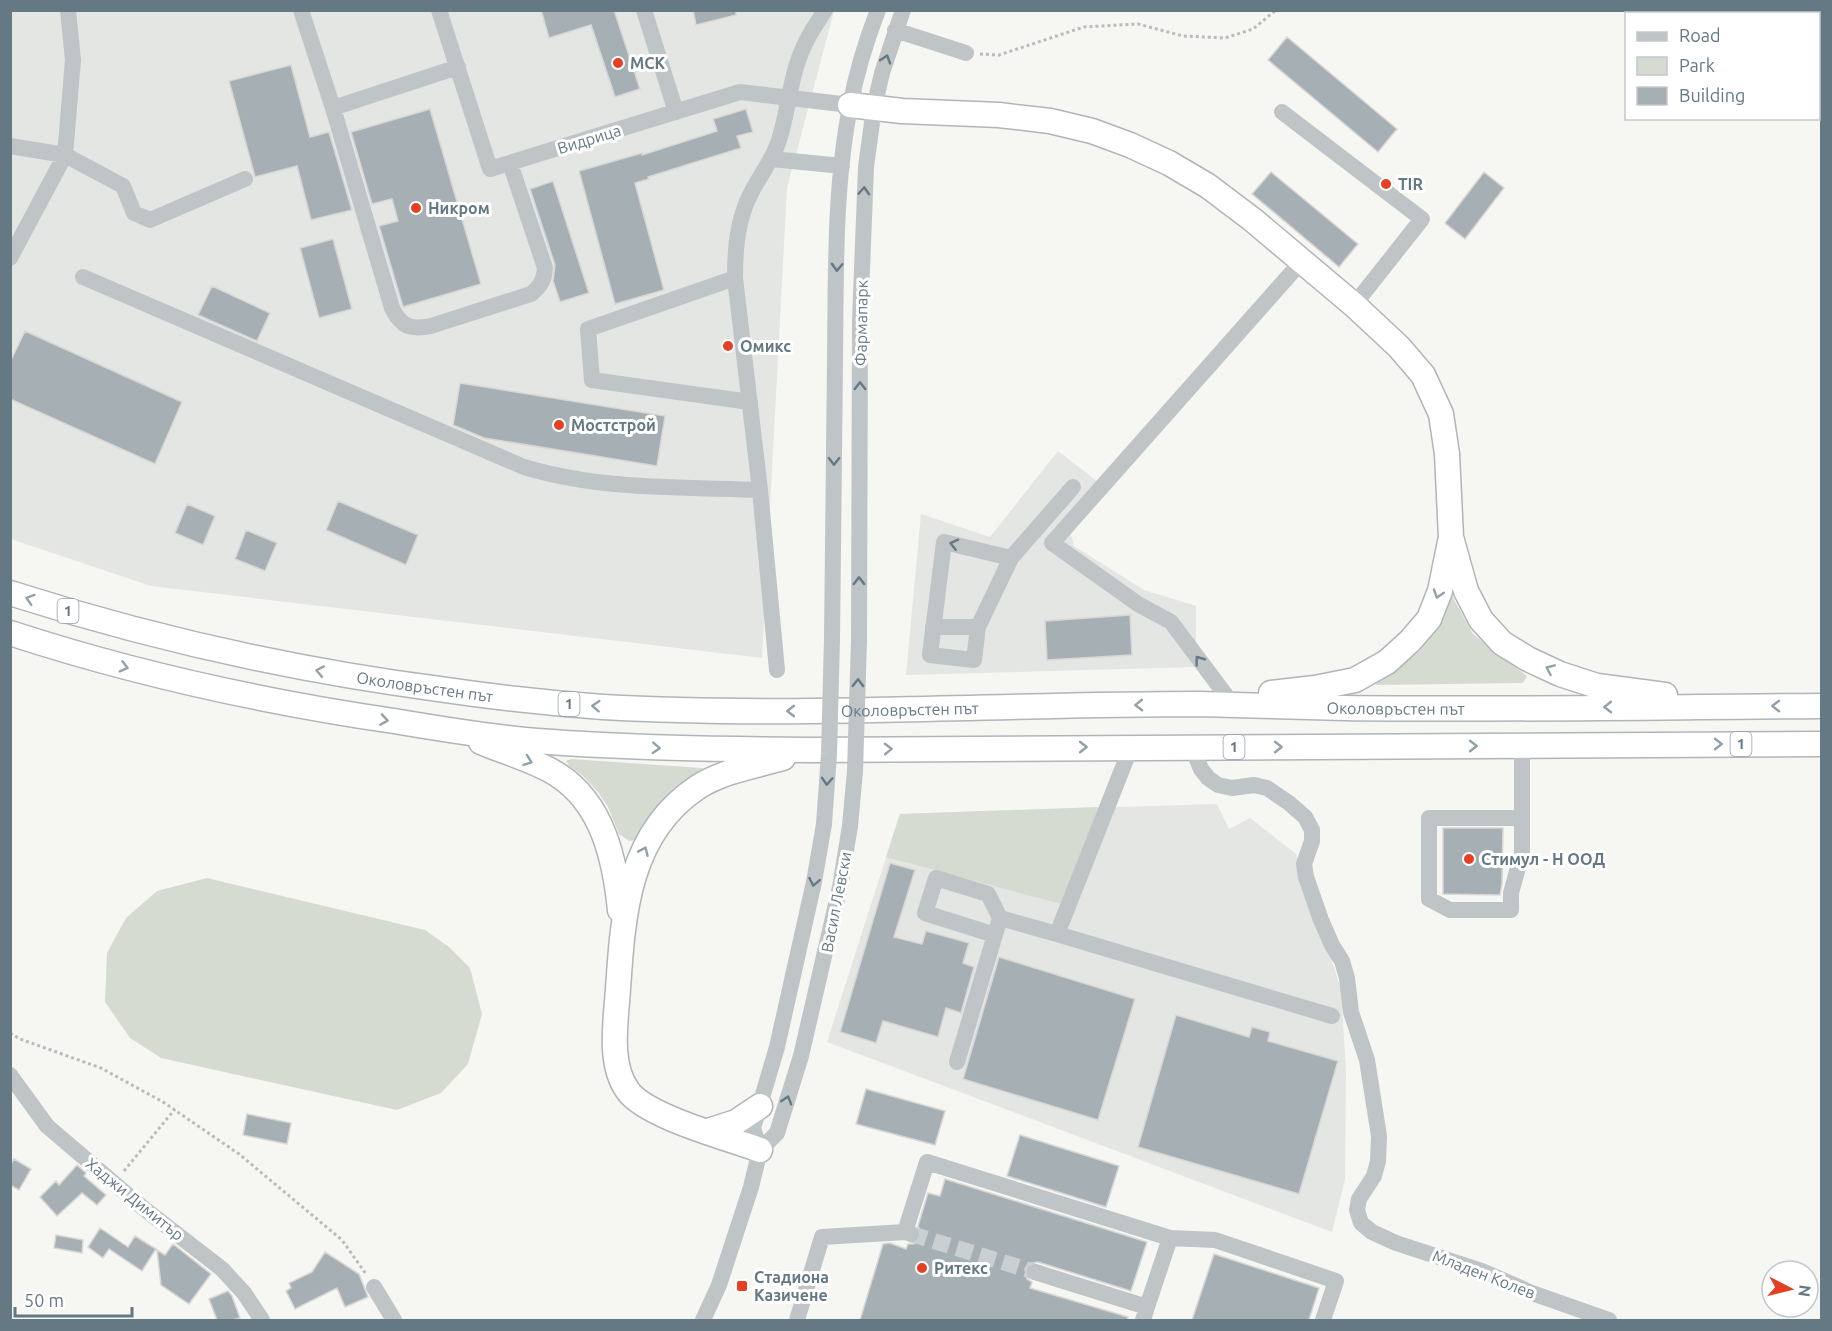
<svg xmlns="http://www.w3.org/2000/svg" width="1832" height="1331" viewBox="0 0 1832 1331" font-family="Ubuntu,sans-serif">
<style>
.built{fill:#e4e6e4}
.green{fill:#d6dbd2}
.building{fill:#a6b0b4;stroke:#d8d7d5;stroke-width:1.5}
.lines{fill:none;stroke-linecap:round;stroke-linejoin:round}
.minor-tunnel{stroke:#cad0d2;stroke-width:16;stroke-dasharray:16 8;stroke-linecap:butt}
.highway-casing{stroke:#b0b5b8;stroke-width:27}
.path{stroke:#b9bcbe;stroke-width:3;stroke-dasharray:3 3;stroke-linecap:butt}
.minor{stroke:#bfc4c7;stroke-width:16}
.highway{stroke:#fff;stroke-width:24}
.minor-bridge{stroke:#bfc4c7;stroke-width:16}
.oneway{stroke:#657984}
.oneway2{stroke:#93a1a9}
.poi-dot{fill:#e54024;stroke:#fff;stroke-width:2}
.labels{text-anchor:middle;stroke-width:6;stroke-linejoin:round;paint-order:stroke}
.shield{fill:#fff;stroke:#93a1a9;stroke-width:1.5}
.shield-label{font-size:15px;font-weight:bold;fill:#657984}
.poi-label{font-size:16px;font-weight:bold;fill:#657984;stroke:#fff;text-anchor:start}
.street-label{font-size:16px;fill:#657984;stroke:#fff}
</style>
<rect width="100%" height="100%" fill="#f6f6f3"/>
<path class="built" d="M11,11H834L787,188L762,658L151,586L11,539Z
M1058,451L1106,488L1071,534L1074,546L1144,590L1196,606V667L906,675L921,514L990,537Z
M1217,804L1229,829L1250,818L1296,854L1341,989L1346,1070L1345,1179L1332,1232L827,1042L900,814Z"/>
<path class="green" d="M1452,596L1473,634L1527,676L1523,683L1376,685L1377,681L1419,652L1442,618Z
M571,759L702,768L704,770L680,785L656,810L637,840L629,841L619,834L608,807L598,792L582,775L569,766L566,761Z
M1098,807L1088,838L1061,904L886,857L900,814Z
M207,878L425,930L449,947L470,968L482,1014L468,1064L441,1093L397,1110L161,1058L130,1038L105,1002L107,953L126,918L157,891Z"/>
<path class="building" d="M541,10H614L640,89L615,97L591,25L549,38Z
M693,10H736V15L696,25Z
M1287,37L1397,129L1378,152L1268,60Z
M291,65L310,137L329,132L352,210L311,220L297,166L255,177L229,81Z
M430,109L481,284L403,307L379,226L398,221L392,199L372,204L351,132Z
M746,109L753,132L737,136L741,148L648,177L649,179L635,183L664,290L615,304L579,171L642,153V155L717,131L713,119Z
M1271,172L1358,244L1339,267L1252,194Z
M1484,172L1504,188L1465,239L1445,223Z
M553,181L589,293L560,302L553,281L555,265L530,189Z
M333,239L352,309L319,318L300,248Z
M212,286L270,313L257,341L198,315Z
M25,331L182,402L155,464L10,399V362Z
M460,383L665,416L657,466L484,438L453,425Z
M338,501L418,535L406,565L326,530Z
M187,504L215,516L203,545L175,533Z
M246,530L277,543L265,571L235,559Z
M1130,615L1132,655L1047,660L1045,621Z
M1443,828H1503L1502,884L1500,895L1443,894Z
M890,863L915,870L894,937L922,944L926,931L969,943L963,963L974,967L961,1013L946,1008L938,1037L883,1021L876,1043L840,1032Z
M999,957L1135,999L1098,1120L963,1079Z
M1176,1015L1249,1037L1252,1027L1270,1032L1268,1041L1338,1061L1299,1194L1138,1147Z
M866,1089L945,1111L935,1145L856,1124Z
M247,1114L291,1123L287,1144L243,1135Z
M1020,1135L1119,1166L1106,1207L1007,1176Z
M14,1159L31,1169L19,1190L10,1185V1166Z
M77,1165L86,1173L84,1176L106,1195L97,1205L82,1193L57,1216L40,1197L56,1181L59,1185Z
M945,1179L1147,1242L1131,1291L1038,1262L1028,1264L1025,1269L1027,1279L1032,1282L1030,1288L1128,1317L1127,1320H860L883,1244L890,1243L906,1249L908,1244H914L918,1241L921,1232L918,1226L928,1193L940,1196Z
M100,1228L128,1247L135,1236L156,1249L142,1271L109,1249L103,1258L88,1247Z
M56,1235L83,1240L82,1253L54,1248Z
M173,1244L211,1274L189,1304L161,1285L157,1250L165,1255Z
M325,1252L359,1274L368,1297L345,1307L337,1288L295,1309L286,1291L291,1288L289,1283L312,1272Z
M1214,1254L1319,1288L1309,1320H1192Z
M228,1291L232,1296L240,1318L233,1320H217L209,1299Z"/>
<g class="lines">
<path class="minor-tunnel" d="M911,1234L1035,1272"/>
<defs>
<g id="highway">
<path d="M850,105L902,111L999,115L1050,121L1092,131L1130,145L1169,163L1208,186L1253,220L1354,305L1399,347L1423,375L1441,414L1447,454L1451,537L1466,591L1481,620L1502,643L1528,659L1560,674L1597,686L1665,695"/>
<path id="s1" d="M10,593C151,638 293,670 439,689C493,697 548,703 603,707C801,718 1000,704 1198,704C1247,705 1296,707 1345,708C1504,710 1663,707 1822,706"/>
<path d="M10,633C136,674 264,702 394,721C441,729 489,737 537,741C628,748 718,749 809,750L1822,744"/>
<path d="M1271,693L1315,688L1355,680L1387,662L1410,641L1429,619L1440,591L1450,542"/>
<path d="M481,742C504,752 537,761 558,775C603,804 615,860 620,910"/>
<path d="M708,1131L736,1122L760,1106"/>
<path d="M760,1150C728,1138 647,1117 628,1091C608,1064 616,1021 618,989C623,914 628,833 698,787C723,771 755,766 783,758"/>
</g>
</defs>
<use href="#highway" class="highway-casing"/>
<path class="path" d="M980,54L999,55L1084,27L1138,24L1183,36L1225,38L1253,29L1276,10
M10,1033L20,1039L101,1068L163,1102L239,1154L342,1240L366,1274
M124,1171L175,1109"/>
<path class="minor" d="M68,10L73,60L65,155L123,186L134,213L150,220L245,179
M301,10L333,108
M439,10L490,169L740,92L850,105
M644,10L676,112
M895,30L966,53
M458,67L333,108L392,308C401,327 411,330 431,326L531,294C541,286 544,280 545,268L510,163
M1282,112L1422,219L1354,305
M10,146L65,155L10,258
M772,159L842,166
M83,277L524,467C600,490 681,487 760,490L735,278C735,249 737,220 751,193C760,175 773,160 779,140C789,109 790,75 804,46C809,34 818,22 825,10
M735,278L588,329L592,380L750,402
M760,490L777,670
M933,627H978L974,660L930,655L944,542L1011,558
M978,627L1011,558L1073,487
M832,639C833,546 834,454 835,361C836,277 834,189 850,107C856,74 866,41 878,10
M859,640L860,321L866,167L874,108L882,73L903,10
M1228,698L1171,622L1138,604L1052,543L1302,261
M1522,746V853L1511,893V910H1450L1429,899V818H1522
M1131,747L1057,934L1332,1016
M1192,747L1201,769L1208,778L1218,785L1232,788L1254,785L1267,788L1289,803L1305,817L1312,830V841L1304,864L1306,877L1321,920L1332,945L1342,961L1347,978L1351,1012L1367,1060L1379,1136L1378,1161L1374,1176L1359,1199L1357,1210L1361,1223L1372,1232L1396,1243L1482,1271L1532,1293L1609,1320
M995,935L925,913L936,878L988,894L1000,918
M957,1062L1000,918L1057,934
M10,1075L47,1126L142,1207L222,1269L244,1293L262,1320
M760,1150L777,1133L801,1056L840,887L850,826
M905,1232L927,1162L1170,1238L1147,1307
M1170,1238L1215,1240L1336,1281L1323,1320
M1035,1272L1147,1307L1143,1320
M374,1287L394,1320
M703,1320L719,1285L751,1187L760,1150L753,1128L777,1047L814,882L824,824
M797,1320L822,1237L905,1232L911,1234"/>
<use href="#highway" class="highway"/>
<path class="minor-bridge" d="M824,824L829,754L832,639
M850,826L855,771L859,640"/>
</g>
<defs><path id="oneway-chevron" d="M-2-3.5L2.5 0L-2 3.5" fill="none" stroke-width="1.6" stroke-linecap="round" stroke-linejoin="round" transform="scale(1.5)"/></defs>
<g class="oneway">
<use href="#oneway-chevron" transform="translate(886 59) rotate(-72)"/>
<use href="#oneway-chevron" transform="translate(864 191) rotate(-87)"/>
<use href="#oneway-chevron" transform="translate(837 267) rotate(92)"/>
<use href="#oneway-chevron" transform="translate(860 386) rotate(-90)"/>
<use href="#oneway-chevron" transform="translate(834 461) rotate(91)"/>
<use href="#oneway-chevron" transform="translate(954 544) rotate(-166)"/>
<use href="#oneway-chevron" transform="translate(859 581) rotate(-90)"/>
<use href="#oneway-chevron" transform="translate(1199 660) rotate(-127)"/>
<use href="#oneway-chevron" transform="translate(858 683) rotate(-89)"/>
<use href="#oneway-chevron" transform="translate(827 781) rotate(93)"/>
<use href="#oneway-chevron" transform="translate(814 882) rotate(101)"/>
<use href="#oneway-chevron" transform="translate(787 1100) rotate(-73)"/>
</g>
<g class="oneway2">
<use href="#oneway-chevron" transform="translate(1438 594) rotate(108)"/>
<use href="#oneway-chevron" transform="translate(30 599) rotate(-162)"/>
<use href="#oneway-chevron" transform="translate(124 667) rotate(15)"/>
<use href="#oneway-chevron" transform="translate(1550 669) rotate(-156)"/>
<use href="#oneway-chevron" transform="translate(320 671) rotate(-169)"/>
<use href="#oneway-chevron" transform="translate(1139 705) rotate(179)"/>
<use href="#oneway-chevron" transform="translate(596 706) rotate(-176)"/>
<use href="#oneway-chevron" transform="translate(1776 706) rotate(180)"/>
<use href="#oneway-chevron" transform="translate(1608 707) rotate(180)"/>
<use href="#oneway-chevron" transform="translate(791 711) rotate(180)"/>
<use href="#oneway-chevron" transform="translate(384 720) rotate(9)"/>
<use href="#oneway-chevron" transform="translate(1718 744)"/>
<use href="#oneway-chevron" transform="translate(1473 746)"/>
<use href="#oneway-chevron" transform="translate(1083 747)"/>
<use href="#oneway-chevron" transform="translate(1278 747)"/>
<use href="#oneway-chevron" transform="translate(656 748) rotate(3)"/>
<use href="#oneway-chevron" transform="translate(888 749) rotate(-1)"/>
<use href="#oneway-chevron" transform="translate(528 761) rotate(20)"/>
<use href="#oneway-chevron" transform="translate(644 851) rotate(-66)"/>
</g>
<g class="poi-dot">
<circle cx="618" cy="63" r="6"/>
<circle cx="1386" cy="184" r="6"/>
<circle cx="416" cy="208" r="6"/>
<circle cx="728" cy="346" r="6"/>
<circle cx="559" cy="425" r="6"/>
<circle cx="1469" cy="859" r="6"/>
<circle cx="922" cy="1268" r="6"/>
<rect x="736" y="1280" width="12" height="12" rx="3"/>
</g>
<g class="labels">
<g class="shield">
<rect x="57.5" y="599" width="21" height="24" rx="4.5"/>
<rect x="558.5" y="692" width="21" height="24" rx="4.5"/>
<rect x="1730.5" y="732" width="21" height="24" rx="4.5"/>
<rect x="1223.5" y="735" width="21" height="24" rx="4.5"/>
</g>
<g class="shield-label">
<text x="68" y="616">1</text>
<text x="569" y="709">1</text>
<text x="1741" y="749">1</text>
<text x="1234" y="752">1</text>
</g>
<g class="poi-label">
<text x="630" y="69">МСК</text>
<text x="1398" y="190">TIR</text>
<text x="428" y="214">Никром</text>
<text x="740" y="352">Омикс</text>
<text x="571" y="431">Мостстрой</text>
<text x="1481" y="865">Стимул - Н ООД</text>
<text x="934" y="1274">Ритекс</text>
<text x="754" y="1283">Стадиона<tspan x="754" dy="18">Казичене</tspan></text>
</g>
<g class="street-label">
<text transform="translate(589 139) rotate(-17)" y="6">Видрица</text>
<text transform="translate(861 323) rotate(-89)" y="6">Фармапарк</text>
<text dy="6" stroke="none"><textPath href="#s1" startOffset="426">Околовръстен път</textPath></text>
<text dy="6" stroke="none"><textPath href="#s1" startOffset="1398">Околовръстен път</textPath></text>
<text dy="6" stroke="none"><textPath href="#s1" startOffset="912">Околовръстен път</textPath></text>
<text transform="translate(836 902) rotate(-79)" y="6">Васил Левски</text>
<text transform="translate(135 1199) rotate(39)" y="6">Хаджи Димитър</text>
<text transform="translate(1484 1274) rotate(21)" y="6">Младен Колев</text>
</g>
</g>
<rect width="1832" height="1331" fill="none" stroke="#657984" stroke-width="24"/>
<rect x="1625" y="12" width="195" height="108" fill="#ffffff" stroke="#c1c9ce" stroke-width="1.5"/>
<rect x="1637" y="32" width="30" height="9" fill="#bfc4c7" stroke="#c1c9ce" stroke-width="1.5"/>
<text x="1679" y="42" font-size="18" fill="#657984">Road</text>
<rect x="1637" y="57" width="30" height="18" fill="#d6dbd2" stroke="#c1c9ce" stroke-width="1.5"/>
<text x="1679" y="72" font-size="18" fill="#657984">Park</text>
<rect x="1637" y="87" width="30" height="18" fill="#a6b0b4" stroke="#c1c9ce" stroke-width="1.5"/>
<text x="1679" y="102" font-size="18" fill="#657984">Building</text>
<g transform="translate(1790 1289) rotate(97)"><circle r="28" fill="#ffffff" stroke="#c1c9ce" stroke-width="1.5"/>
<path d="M0-4.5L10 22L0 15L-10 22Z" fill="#e54024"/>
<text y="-9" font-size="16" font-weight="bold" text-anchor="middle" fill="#657984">N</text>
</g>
<path d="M15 1307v9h117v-9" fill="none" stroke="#657984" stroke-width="3"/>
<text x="24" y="1307" font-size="18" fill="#657984" stroke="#ffffff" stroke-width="4.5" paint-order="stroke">50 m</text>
</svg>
